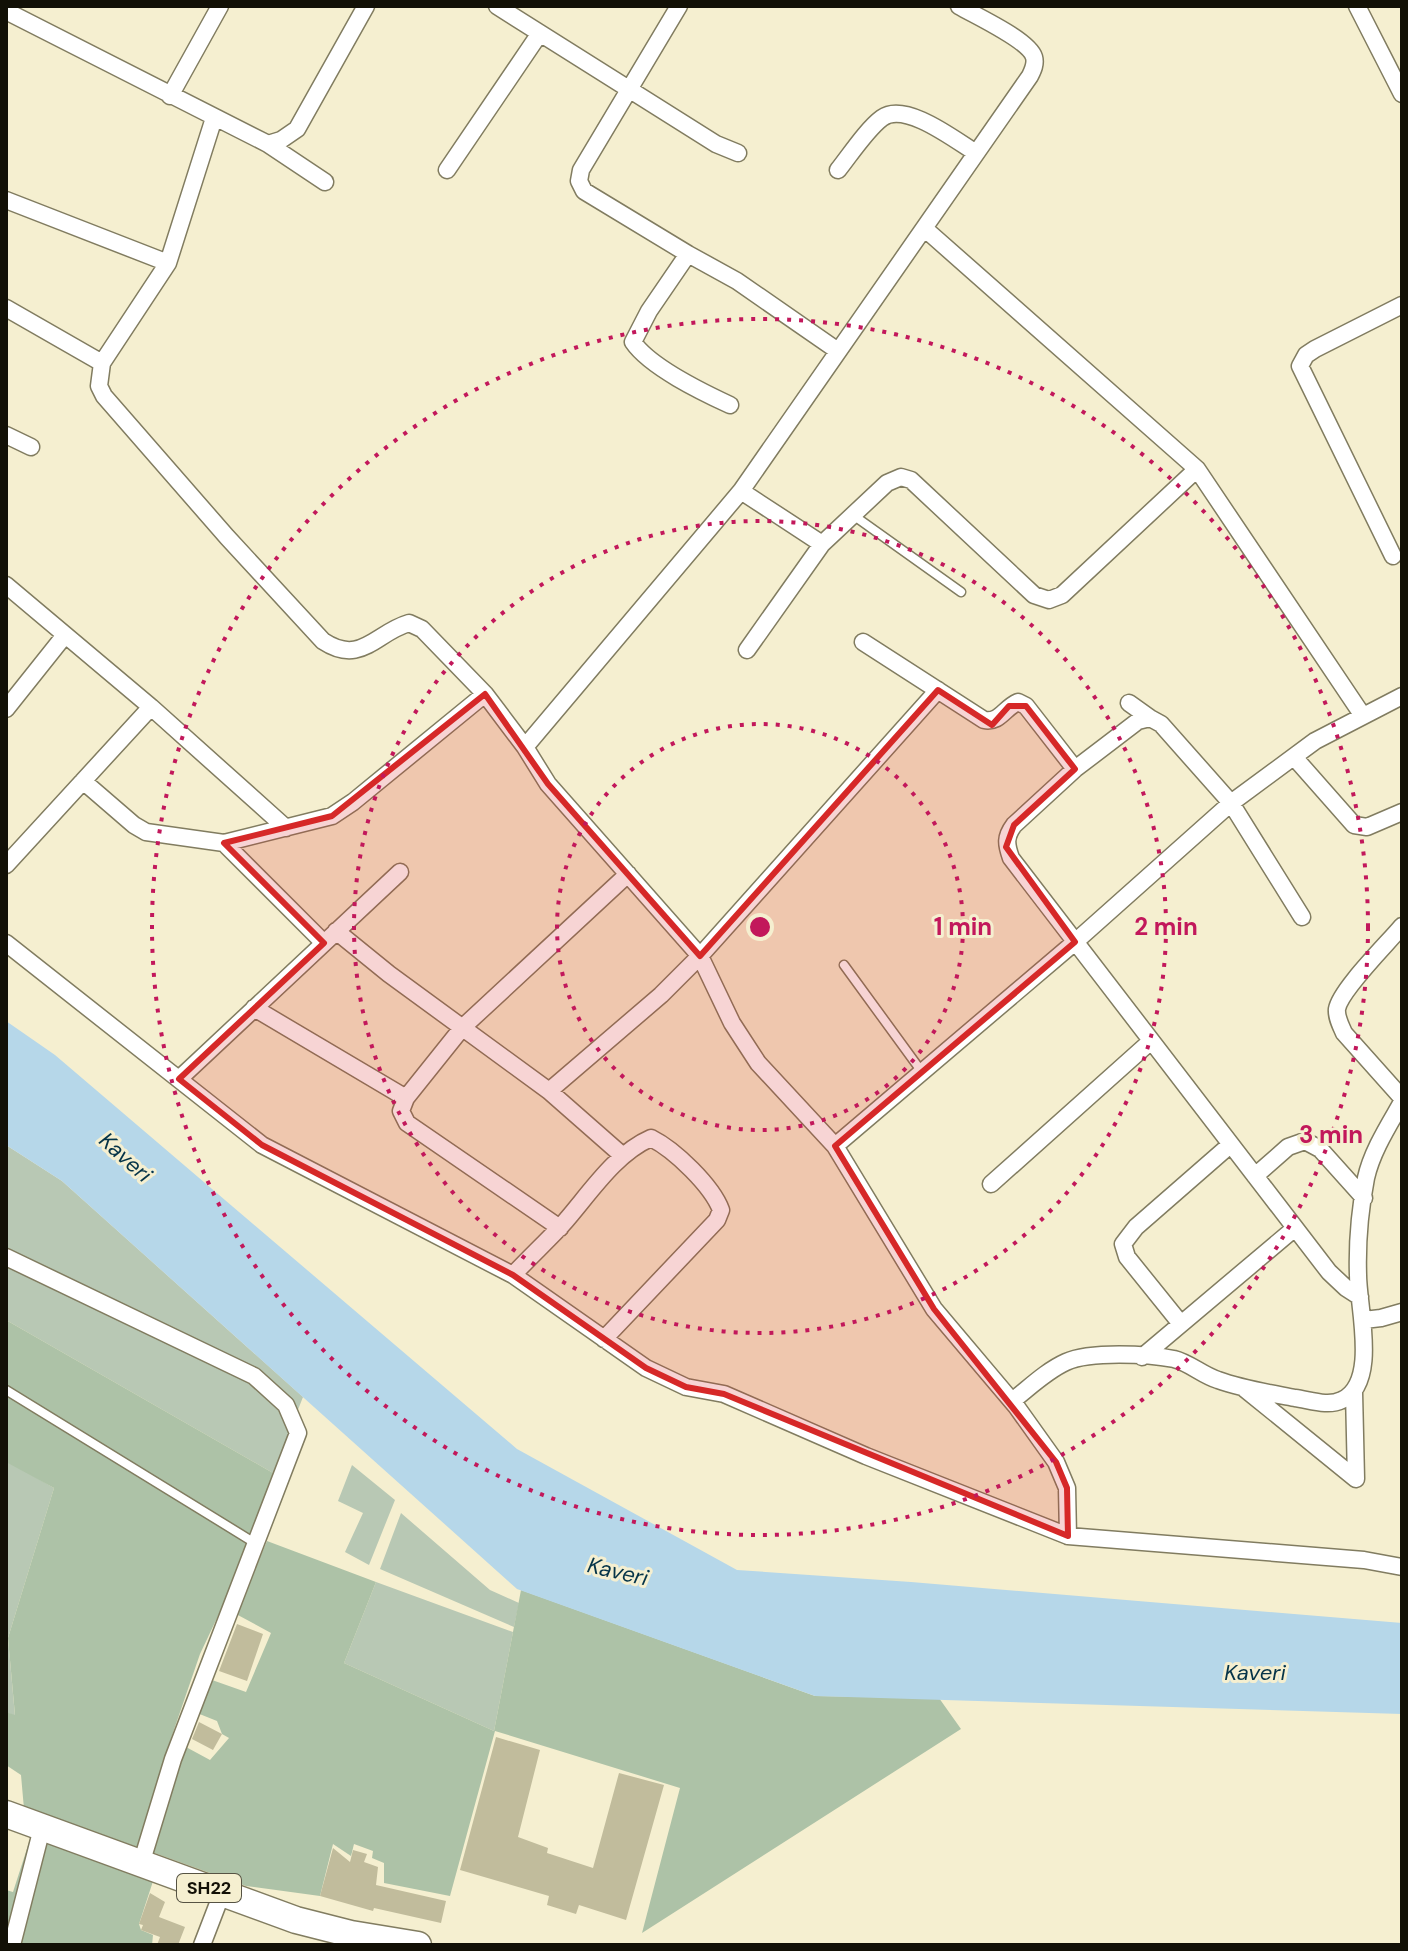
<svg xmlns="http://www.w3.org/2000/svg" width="1408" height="1951" viewBox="0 0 1408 1951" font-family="'DM Sans',sans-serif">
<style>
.green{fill:#b8c8b4}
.forest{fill:#adc2a7}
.water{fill:#b6d7e9}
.building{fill:#c1bc9c}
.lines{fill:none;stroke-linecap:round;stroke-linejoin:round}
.service-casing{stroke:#817c60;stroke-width:11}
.minor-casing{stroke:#817c60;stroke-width:19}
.primary-casing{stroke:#817c60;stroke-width:29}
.service{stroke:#fff;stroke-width:8}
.minor{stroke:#fff;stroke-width:16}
.primary{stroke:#fff;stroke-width:26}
.marked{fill:#d62828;fill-opacity:0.2;stroke:#d62828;stroke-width:6;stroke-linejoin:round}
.ring{fill:none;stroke:#c2185b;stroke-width:4;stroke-dasharray:4 8}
.labels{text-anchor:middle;stroke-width:6;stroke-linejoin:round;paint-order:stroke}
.shield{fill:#f5efd0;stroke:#565343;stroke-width:2}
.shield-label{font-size:18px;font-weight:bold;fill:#121006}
.water-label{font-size:22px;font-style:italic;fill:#053448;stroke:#f5efd0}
.centre{fill:#c2185b;stroke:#f5efd0;stroke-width:4}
.ring-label{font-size:24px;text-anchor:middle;font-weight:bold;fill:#c2185b;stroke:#f5efd0;stroke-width:6;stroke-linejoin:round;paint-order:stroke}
</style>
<rect width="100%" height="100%" fill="#f5efd0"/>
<path class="green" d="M6,1145L62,1181L303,1397L273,1473L6,1320Z
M6,1460L54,1488L8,1638L15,1716L6,1712Z
M352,1465L395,1500L369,1565L345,1552L363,1513L338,1501Z
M401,1513L490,1590L519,1603L514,1627L380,1569Z
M376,1582L513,1632L494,1731L344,1663Z"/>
<path class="forest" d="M6,1320L273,1473L226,1599L200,1654L167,1750L143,1849L24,1809L21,1775L6,1765V1712L15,1715L8,1638L54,1488L6,1462Z
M267,1541L376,1582L344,1663L494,1731L521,1590L815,1696L939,1698L961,1729L642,1933L680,1788L495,1731L450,1896L384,1883V1863L372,1858L373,1851L354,1844L351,1856L333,1844L320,1896L246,1886L149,1851L186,1747L210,1760L229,1738L222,1734L217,1721L197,1713L212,1680L246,1692L271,1633L236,1614Z
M33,1830L157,1869L139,1924L141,1930L153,1935L152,1945H6V1890L13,1892Z"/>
<path class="water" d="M6,1021L55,1055L517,1449L737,1570L911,1582L1402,1623V1714L815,1696L517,1589L62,1181L6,1145Z"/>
<path class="building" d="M237,1624L263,1634L247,1681L219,1671Z
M199,1722L222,1734L213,1750L192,1739Z
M496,1737L540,1750L518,1837L548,1848L547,1853L593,1868L619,1773L664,1785L626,1920L579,1905L576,1914L547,1905L549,1896L460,1870Z
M333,1848L350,1862L353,1850L367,1854L364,1862L378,1867L376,1885L446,1901L441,1923L374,1908L373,1911L320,1896Z
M150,1893L165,1902L159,1917L185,1927L178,1945H157L160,1937L141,1930L143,1925L139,1924Z"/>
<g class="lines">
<defs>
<path id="service" d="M853,515L961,592
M844,965L922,1072
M6,1390L255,1543"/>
<path id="minor" d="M497,6L716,144L738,153
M679,6L581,170L579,181L584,191L688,254L737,281L838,351
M1357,6L1402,94
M6,11L268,144L281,140L297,129L366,6
M170,96L220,6
M214,118L168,263L102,363L99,386L104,396L227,537L323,641C361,666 375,633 409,623L422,629L485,694L525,747L548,784L700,956L732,1023L758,1063L835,1146L1075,942L1231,803L1315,741L1402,696
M268,144L325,182
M447,170L540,33
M838,170C850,155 867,129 882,118C905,101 955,140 976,153
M6,200L168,263
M924,228L1197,469L1363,716
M688,254L649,311L633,342C650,367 702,392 730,405
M6,308L102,363
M6,435L31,447
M741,491L822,544
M1393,556L1300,366L1306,355L1315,349L1402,305
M6,585L151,707L286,828
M863,642L984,720C1000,723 1004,708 1018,702L1026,706L1075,769
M747,650L822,544L887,483L901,477L911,480L1034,595L1049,600L1062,595L1197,469
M1129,703L1150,718
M6,709L65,635
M525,747L741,491L1030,76C1033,70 1036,64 1034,57C1029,40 976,16 959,6
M1294,757L1354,825L1367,827L1402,812
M83,781L134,825L146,832L224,843L332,816L353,802L485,694
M224,843L324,943
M6,865L151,707
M1302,917L1231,803L1161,724L1150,718L1138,721L1075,769L1014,825C1005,837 1006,844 1011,858L1329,1272L1346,1288L1360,1297
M1402,926C1388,943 1340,990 1337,1009C1336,1017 1341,1026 1344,1033L1402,1098
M336,931L389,974L549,1091L623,1156
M6,943L262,1145L513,1275L646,1368L686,1387L724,1394L866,1456L1068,1536L1067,1488L1056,1462L1016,1406L934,1309L835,1146
M254,1008L406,1098
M179,1079L400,872
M549,1091L661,995L700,956L938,690
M1255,1176L1288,1147L1305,1141L1320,1149L1364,1198
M991,1184L1151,1041
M560,1228L407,1123L401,1111L406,1098L462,1028L628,874
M6,1257L254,1376L286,1405L298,1433L173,1759L141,1864
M513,1275C529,1258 546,1242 562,1225C588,1196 614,1154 651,1138C675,1150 712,1186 721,1210L717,1220L604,1339
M1364,1320L1381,1318L1402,1312
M1181,1324L1127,1257L1123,1244L1136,1227L1230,1145
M1142,1357L1295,1228
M1245,1389L1356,1479L1354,1392
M1012,1401C1029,1388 1046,1371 1066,1362C1090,1351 1148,1354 1174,1359C1190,1363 1202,1375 1218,1380C1243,1389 1269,1393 1295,1398C1310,1400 1328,1407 1342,1400C1379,1383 1358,1307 1358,1275C1357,1243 1360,1209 1366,1178C1372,1151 1389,1125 1402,1102
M1068,1536L1364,1560L1402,1567
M12,1945L42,1828
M202,1945L222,1893"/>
<path id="primary" d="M6,1814L296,1920L351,1934L418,1945"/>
</defs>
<use href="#service" class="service-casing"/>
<use href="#minor" class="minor-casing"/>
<use href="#primary" class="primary-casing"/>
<use href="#service" class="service"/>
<use href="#minor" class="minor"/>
<use href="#primary" class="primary"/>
</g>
<path class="marked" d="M938,690L992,725L1009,706H1026L1075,769L1014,825L1006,847L1075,942L835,1146L934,1309L1056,1462L1067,1488L1068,1536L724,1394L686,1387L646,1368L513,1275L262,1145L179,1079L324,943L224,843L332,816L485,694L548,784L700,956Z"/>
<g class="ring">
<circle cx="760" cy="927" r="203"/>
<circle cx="760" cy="927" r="406"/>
<circle cx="760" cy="927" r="608"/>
</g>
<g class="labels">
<rect class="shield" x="177" y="1874" width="64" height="28" rx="6"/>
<g class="shield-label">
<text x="209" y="1894">SH22</text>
</g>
<g class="water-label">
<text transform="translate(126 1157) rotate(42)" y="8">Kaveri</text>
<text transform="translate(618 1571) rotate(13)" y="8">Kaveri</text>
<text x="1255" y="1680">Kaveri</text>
</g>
</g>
<circle cx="760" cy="927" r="12" class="centre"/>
<g class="ring-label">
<text x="963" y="935">1 min</text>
<text x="1166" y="935">2 min</text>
<text x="1331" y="1143">3 min</text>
</g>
<rect width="1408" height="1951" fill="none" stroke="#121006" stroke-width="16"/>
</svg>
